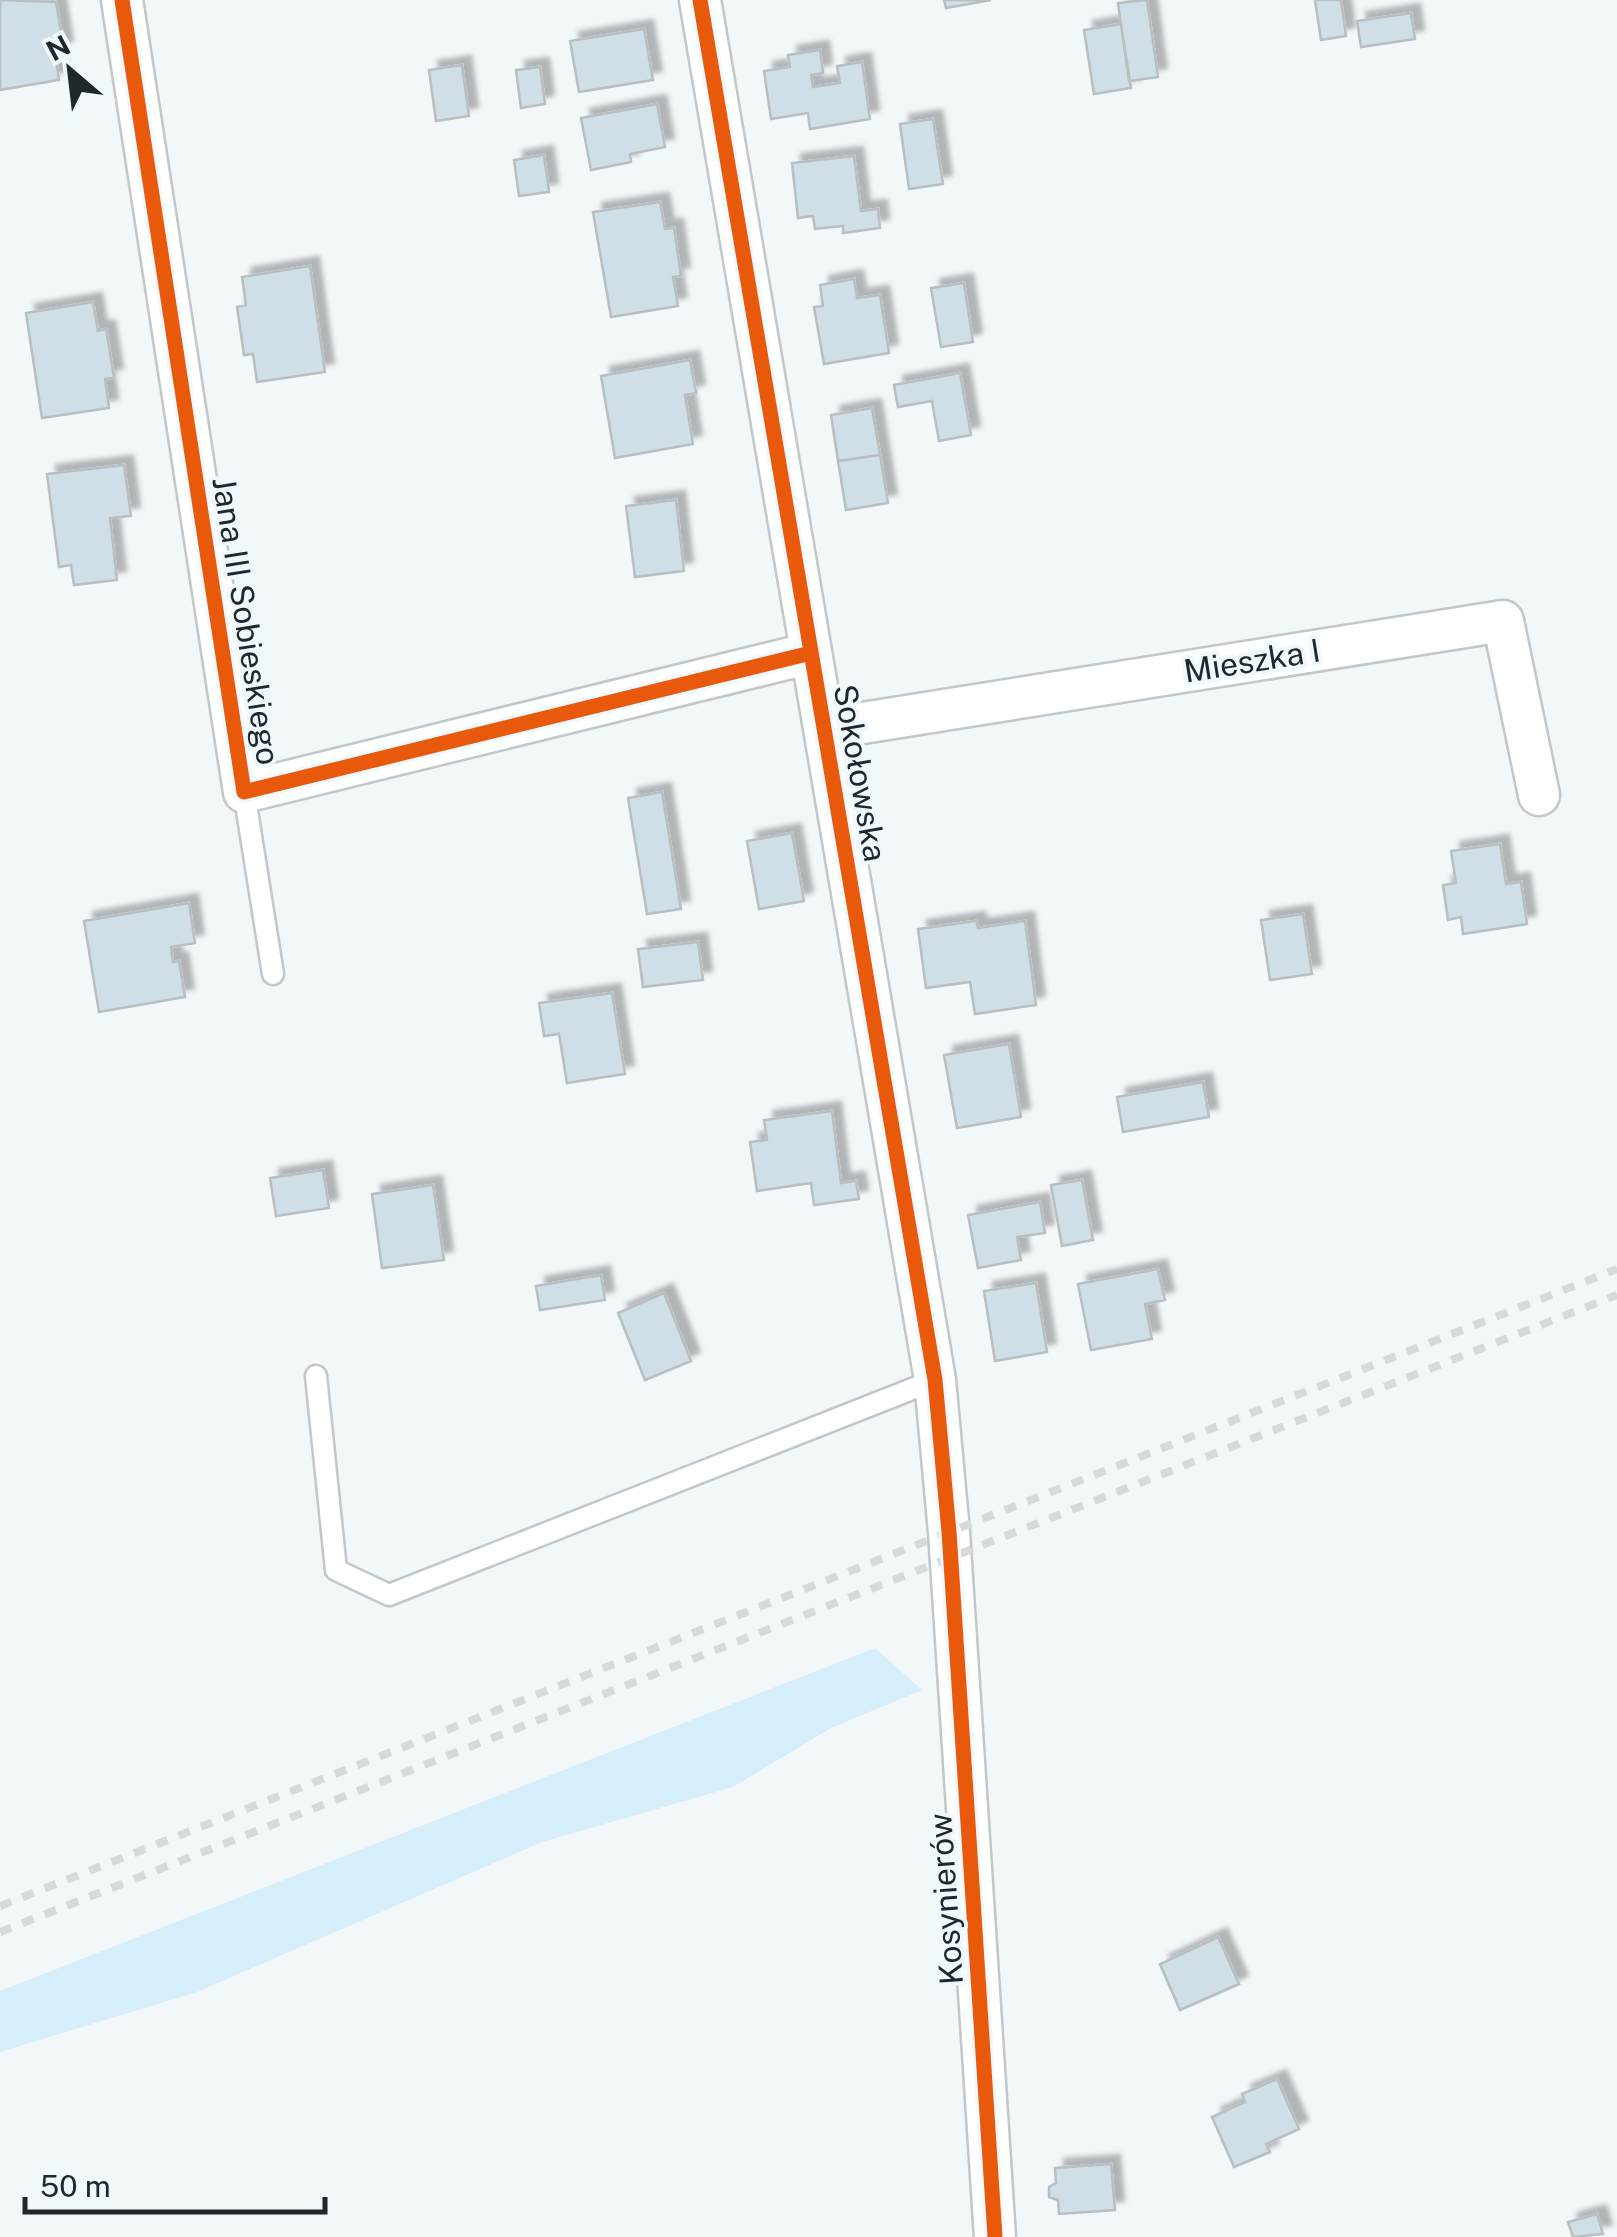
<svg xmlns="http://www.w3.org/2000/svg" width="1617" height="2237" viewBox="0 0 1617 2237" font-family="'Public Sans',sans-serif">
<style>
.green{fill:#d5eefa}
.building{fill:#cedfe7;stroke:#b9bec1;stroke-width:2.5;filter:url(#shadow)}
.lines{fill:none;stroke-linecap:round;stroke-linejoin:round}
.service-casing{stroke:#c2c7ca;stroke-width:25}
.minor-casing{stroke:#c2c7ca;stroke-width:45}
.service{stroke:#fdfefe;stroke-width:20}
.minor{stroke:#fdfefe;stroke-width:40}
.rail{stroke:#d8d9da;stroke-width:8;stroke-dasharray:12 12;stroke-linecap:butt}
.cycleway-casing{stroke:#eff8fd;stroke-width:21}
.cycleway{stroke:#e8590c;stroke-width:15}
.labels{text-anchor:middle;stroke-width:8;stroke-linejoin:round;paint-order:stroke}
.street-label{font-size:32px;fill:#21272a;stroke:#eff8fd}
</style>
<defs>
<filter id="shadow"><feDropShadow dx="9" dy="-9" stdDeviation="2.5" flood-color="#0004"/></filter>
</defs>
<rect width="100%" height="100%" fill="#f2f7fa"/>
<path class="green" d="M875,1648L922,1690L831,1728L733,1787L542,1842L197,1992L0,2052V1991Z"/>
<path class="building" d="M0,0L56,2L64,50L55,52L59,80L0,90Z
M944,0H991L946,8Z
M1147,0L1158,77L1129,81L1118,3Z
M1315,0H1341L1346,36L1321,40Z
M1411,13L1415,39L1361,47L1357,21Z
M1121,24L1131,88L1094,94L1084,30Z
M644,29L653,80L579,92L570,41Z
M820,50L823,73L811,75L813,87L840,83L837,66L862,62L870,119L810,129L808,113L771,119L764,71L790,67L788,55Z
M462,65L469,116L436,121L429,70Z
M540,67L545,104L521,108L516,70Z
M657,104L665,147L630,154L631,162L591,170L581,118Z
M933,119L943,184L909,189L900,124Z
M544,155L549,192L519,196L514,160Z
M854,156L861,211L878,209L880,228L843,233V226L815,229L813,216L798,218L792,163Z
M660,202L665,229L674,228L681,276L673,277L678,306L611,317L593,212Z
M310,266L325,372L257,382L253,354L244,355L237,307L246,305L242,277Z
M854,279L857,298L880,295L889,353L824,364L814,307L823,306L820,285Z
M964,283L973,342L941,347L931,288Z
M93,302L98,331L106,329L114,377L105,379L109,408L42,418L26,313Z
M690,360L696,393L685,395L693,444L615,458L601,376Z
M960,373L971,435L939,441L932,401L898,407L894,385Z
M872,408L880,455L838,461L831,415Z
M880,455L888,503L846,510L838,461Z
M124,465L131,516L110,518L117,580L74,585L71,565L59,567L47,474Z
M676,500L684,571L635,577L626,506Z
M662,792L681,909L647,914L628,798Z
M792,833L804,901L759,909L747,841Z
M1500,844L1506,884L1521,882L1527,924L1463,934L1461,917L1448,920L1443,885L1456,883L1451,851Z
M189,903L195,943L171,947L173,962L179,961L185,997L99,1012L84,921Z
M1303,914L1312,974L1270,980L1261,920Z
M976,921L978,928L1025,921L1036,1005L975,1014L970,982L926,988L918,929Z
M698,942L703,980L643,987L638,949Z
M612,993L625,1074L567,1083L559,1034L544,1036L539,1003Z
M1009,1044L1021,1117L957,1128L944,1055Z
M1203,1082L1209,1117L1123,1132L1117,1097Z
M832,1111L841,1183L856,1181L859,1199L814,1205L811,1183L757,1191L750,1142L767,1140L764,1120Z
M323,1170L329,1208L276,1216L270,1178Z
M1082,1180L1093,1240L1062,1246L1051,1185Z
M433,1185L444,1260L382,1268L372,1194Z
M1040,1202L1045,1233L1017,1237L1021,1260L978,1268L968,1215Z
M1158,1269L1165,1300L1145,1304L1152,1339L1091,1350L1078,1284Z
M601,1275L605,1300L540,1310L536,1286Z
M1036,1283L1047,1352L995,1361L984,1291Z
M664,1293L691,1361L645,1380L618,1313Z
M1218,1937L1239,1984L1180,2010L1160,1964Z
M1277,2079L1299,2129L1266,2144L1270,2152L1234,2167L1212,2117L1245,2102L1242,2094Z
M1111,2164L1115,2210L1059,2214L1058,2200L1049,2197V2187L1056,2183L1055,2168Z
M1597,2214L1603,2234L1573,2237L1568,2222Z"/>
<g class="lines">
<defs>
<path id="service" d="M244,792L273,974
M316,1376L336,1570L389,1595L935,1380"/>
<path id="minor" d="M122,0L244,792L811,653
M700,0L935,1380L949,1532L995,2237
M825,729L1503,621L1539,795"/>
</defs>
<use href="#service" class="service-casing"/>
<use href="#minor" class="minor-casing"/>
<use href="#service" class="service"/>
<use href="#minor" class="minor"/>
<path class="rail" d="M0,1906L1617,1269
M0,1932L1617,1295"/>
<defs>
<path id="cycleway" d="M122,0L244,792L811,653
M700,0L935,1380L949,1532L995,2237"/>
</defs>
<use href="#cycleway" class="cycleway-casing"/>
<use href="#cycleway" class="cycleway"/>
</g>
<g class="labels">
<g class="street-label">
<text transform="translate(246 621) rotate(81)" y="11">Jana III Sobieskiego</text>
<text transform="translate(1252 661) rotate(-9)" y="11">Mieszka I</text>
<text transform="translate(860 773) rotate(80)" y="11">Sokołowska</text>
<text transform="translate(946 1899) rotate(-94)" y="11">Kosynierów</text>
</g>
</g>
<g transform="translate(70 70) rotate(332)" stroke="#eff8fd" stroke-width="8" paint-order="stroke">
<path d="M0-8L18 38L0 25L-18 38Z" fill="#21272a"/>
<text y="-15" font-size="28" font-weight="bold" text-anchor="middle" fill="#21272a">N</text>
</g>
<path d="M25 2197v15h300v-15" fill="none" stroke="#21272a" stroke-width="5"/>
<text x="40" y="2197" font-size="30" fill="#21272a" stroke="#eff8fd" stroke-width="8" paint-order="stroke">50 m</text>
</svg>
